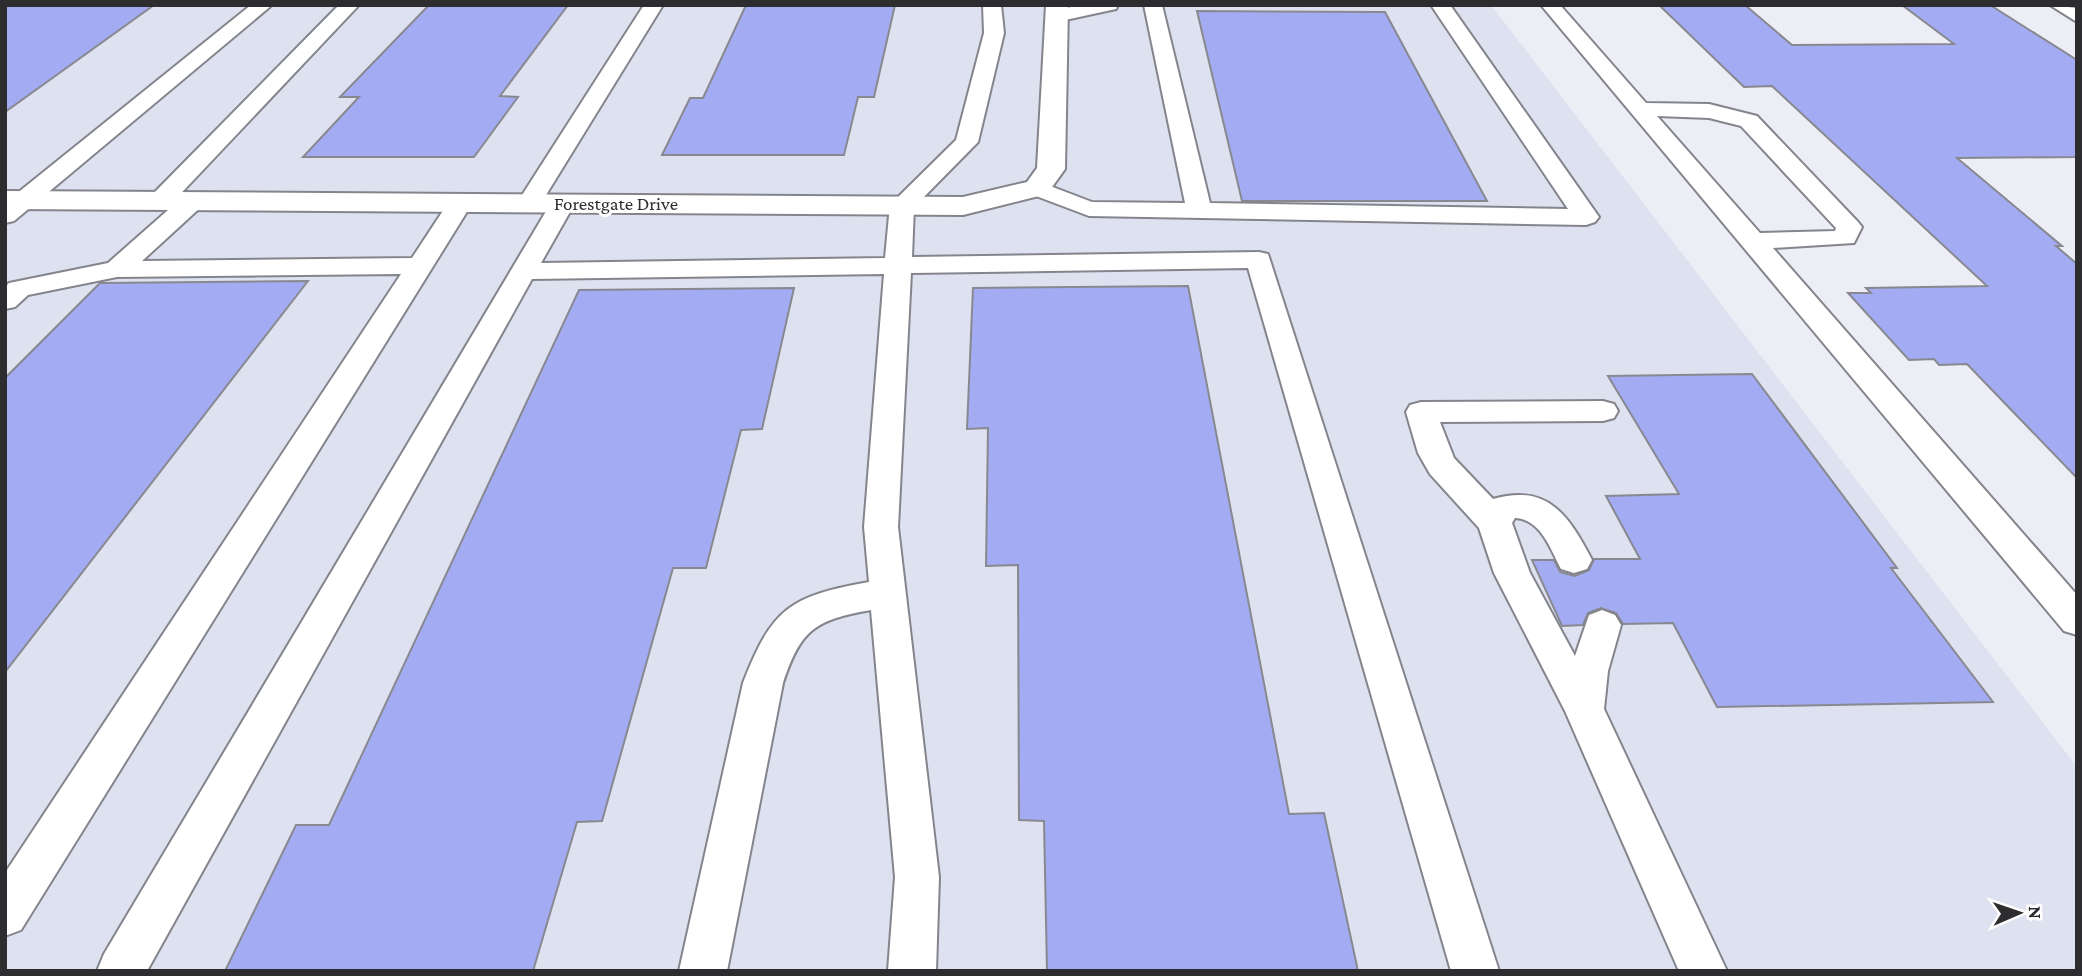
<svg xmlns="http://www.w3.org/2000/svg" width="2082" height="976" viewBox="0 0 2082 976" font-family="'Crimson Pro',serif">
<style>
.built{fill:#dee1f0}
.building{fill:#a3acf2;stroke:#888990;stroke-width:2}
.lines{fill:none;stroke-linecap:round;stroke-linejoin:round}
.service-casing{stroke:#84858c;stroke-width:4}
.minor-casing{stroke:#84858c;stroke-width:4}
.service{fill:#fff;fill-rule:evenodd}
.minor{fill:#fff;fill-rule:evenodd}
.labels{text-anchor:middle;stroke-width:6;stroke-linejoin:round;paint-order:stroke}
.far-street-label{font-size:19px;fill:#2d2d30;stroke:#fff}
</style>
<rect width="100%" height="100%" fill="#ecedf5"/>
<path class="built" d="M5,5H1491L2077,767V971H5Z"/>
<path class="building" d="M5,5H154L5,112Z
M429,5H568L500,96L518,97L474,157H303L359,97H340Z
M746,5H895L874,97H858L844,155H662L690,98H703Z
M1659,5H1745L1792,45L1954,44L1902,5H1990L2077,60V157L1957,158L2062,246H2056L2077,264V478L1967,364L1939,365L1934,359L1909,360L1848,293H1871L1866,288L1987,286L1772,86L1744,87Z
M1197,11L1385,12L1487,201H1242Z
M308,281L5,672V378L100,283Z
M1188,286L1289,814L1324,813L1358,971H1047L1044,821L1019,820L1018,565L986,566L988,428L967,429L973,288Z
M794,288L762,429L741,430L706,568H673L602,821L577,822L533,971H225L296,825H329L579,290Z
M1752,374L1897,568H1891L1993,702L1717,707L1673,623L1623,624L1616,613L1601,608L1588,613L1583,625L1562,626L1532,560H1554L1560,572L1575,576L1589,570L1594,559H1640L1606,496L1679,494L1608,376Z"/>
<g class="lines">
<defs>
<path id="service" d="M251,5H272L14,221L5,223V203Z
M339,5H359L169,206L160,208L151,206L148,201L151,196Z
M644,5H663L538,208L529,210L520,208L517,203Z
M983,5H1001L1004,33L978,142L914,207L912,257L1259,252L1268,254L1499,971H1451L1248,268L911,273L898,527L939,877L936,971H888L895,877L871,610C815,620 801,629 783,683L727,971H679L743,683C772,608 790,596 869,582L864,527L884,274L532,279L147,971H97L104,954L554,198L563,196L572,198L575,203L541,263L885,258L890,205L956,140L984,33Z
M1080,5H1118L1116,9L1056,22L1046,16L1049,12Z
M1144,5H1162L1210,203L1568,209L1431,5H1450L1599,217L1595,222L1586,225L1089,216L1028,193L1025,188L1028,183L1037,181L1092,202L1185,203Z
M1541,5H1560L1646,103L1709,104L1757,116L1858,222L1862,227L1854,243L1773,248L2077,595V635L2064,631ZM1657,116L1709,118L1741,126L1836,228L1835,231L1760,233Z
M2050,5L2077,8V22Z
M193,194L202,196L205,201L202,206L142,261L412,258L452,197L461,195L470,197L473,202L21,930L5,936V873L401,274L117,277L28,295L15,307L5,309V287L9,283L108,263L184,196Z
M1603,401L1614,404L1618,411L1614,418L1603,421L1440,422L1454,458L1493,499C1548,483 1569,516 1592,560L1587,569L1574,573L1561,569C1551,550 1541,519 1515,518L1512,523L1530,573L1575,656L1589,615L1602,610L1615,615L1621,625L1608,671L1604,709L1727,971H1679L1565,711L1494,573L1479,528L1430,474L1418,453L1406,412L1410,405L1421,402Z"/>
<path id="minor" d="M1046,5H1068L1065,169L1047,194L963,215L5,209V191L963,197L1027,182L1037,168Z"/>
</defs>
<use href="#service" class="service-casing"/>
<use href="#minor" class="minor-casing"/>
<use href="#service" class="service"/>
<use href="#minor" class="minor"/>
</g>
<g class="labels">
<g class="far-street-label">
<text x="616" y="210">Forestgate Drive</text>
</g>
</g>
<rect width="2082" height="976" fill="none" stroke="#2d2d30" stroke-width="14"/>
<g transform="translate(2019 913) rotate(88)" stroke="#ffffff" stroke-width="5" paint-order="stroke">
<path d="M0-5L12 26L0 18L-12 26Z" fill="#2d2d30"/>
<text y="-10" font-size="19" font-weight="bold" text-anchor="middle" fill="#2d2d30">N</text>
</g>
</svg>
